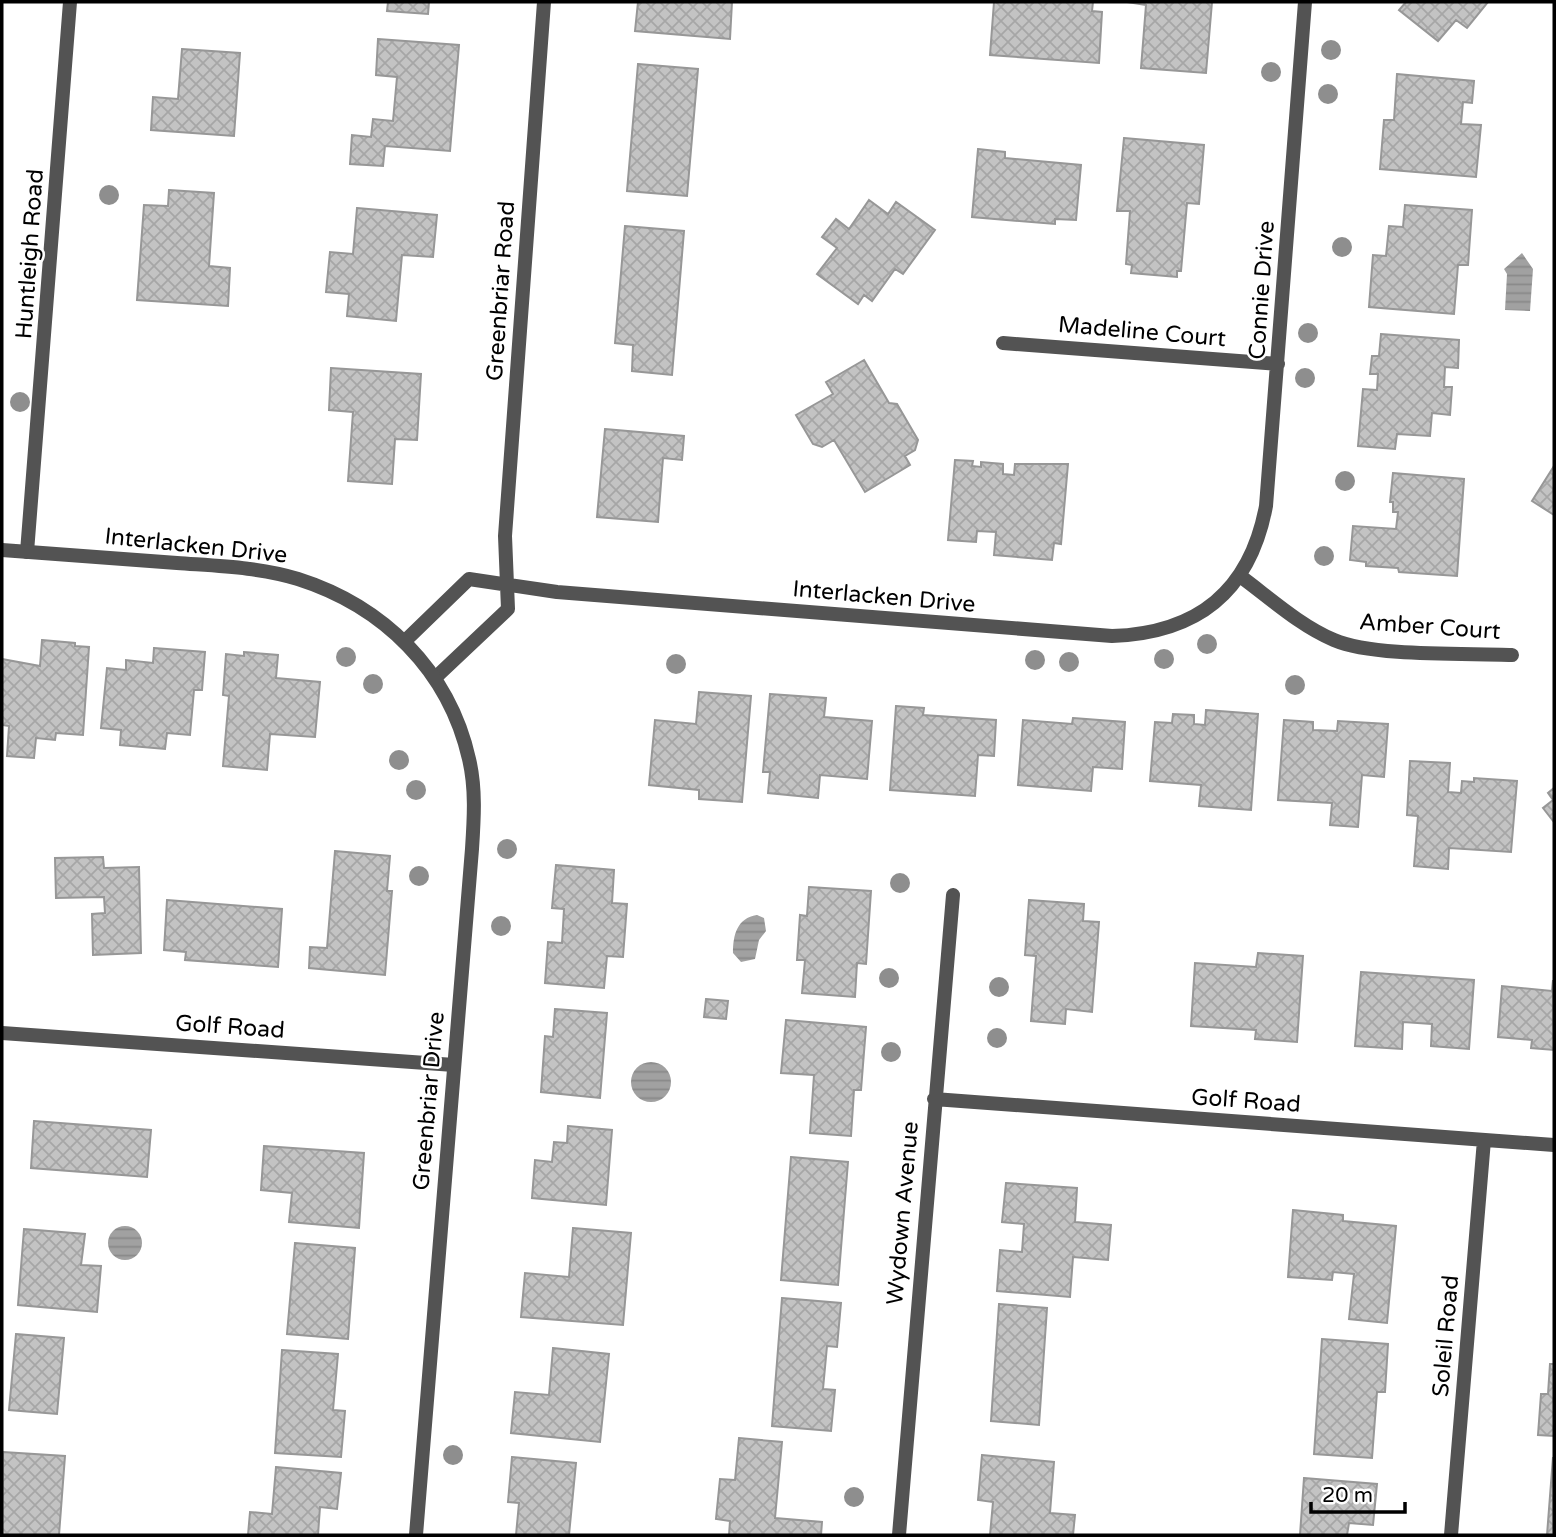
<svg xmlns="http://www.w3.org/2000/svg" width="1556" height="1537" viewBox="0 0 1556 1537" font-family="'Varela Round',sans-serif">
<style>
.water{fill:url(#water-rules)}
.building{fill:url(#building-cross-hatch);stroke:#979797;stroke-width:2}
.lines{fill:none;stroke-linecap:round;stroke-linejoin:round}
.minor{stroke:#535353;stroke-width:14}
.tertiary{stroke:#535353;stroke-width:14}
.tree{fill:#8e8e8e}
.labels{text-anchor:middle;stroke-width:5;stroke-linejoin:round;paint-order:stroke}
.street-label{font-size:23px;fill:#000;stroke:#fff}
</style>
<defs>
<pattern id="water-rules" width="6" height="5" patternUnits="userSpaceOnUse" patternTransform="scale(1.75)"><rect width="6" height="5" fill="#a1a1a1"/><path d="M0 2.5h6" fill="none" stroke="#898989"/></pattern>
<pattern id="building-cross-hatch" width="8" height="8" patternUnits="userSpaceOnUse" patternTransform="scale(1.75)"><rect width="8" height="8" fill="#c3c3c3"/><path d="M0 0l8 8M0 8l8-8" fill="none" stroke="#a6a6a6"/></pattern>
</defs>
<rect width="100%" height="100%" fill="#fff"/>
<path class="water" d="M1522,253L1533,269L1530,311L1505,310L1507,274L1504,269Z
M757,915L764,918L766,931L759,940L755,959L741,962L733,953C733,935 737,918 757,915Z
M631 1082a20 20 0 1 1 40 0a20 20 0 1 1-40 0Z
M108 1243a17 17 0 1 1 34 0a17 17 0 1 1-34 0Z"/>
<path class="building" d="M388,2H429L428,14L387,11Z
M638,2H732L730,39L635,31Z
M994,2H1093L1092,11L1102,12L1099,63L990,55Z
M1127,2H1212L1206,73L1141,68L1146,5Z
M1406,2H1488L1467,28L1456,20L1438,41L1399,10Z
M378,39L459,45L450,151L385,146L383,166L350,164L352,135L371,137L373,119L393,121L397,77L376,75Z
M182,49L240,53L234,136L151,130L153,97L178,99Z
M638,64L698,69L687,196L627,191Z
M1397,74L1474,81L1472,103L1463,102L1461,124L1481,125L1476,177L1380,169L1384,120H1394Z
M1124,138L1204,145L1199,204L1187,203L1181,271H1177V277L1131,273L1132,265L1126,264L1130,211H1117Z
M978,149L1005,152V158L1081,165L1076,220L1055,219V224L972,217Z
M169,190L214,193L209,266L230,268L228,306L137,300L144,205L168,206Z
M869,200L888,214L896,202L935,230L903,274L895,269L872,301L864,295L858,304L817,274L837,248L822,237L836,219L849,229Z
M1405,205L1472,210L1468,265H1458L1454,314L1369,307L1373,255L1386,256L1389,226L1403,227Z
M357,208L437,215L433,257L402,255L396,321L347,316L349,294L326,292L330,252L353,254Z
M625,226L684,231L672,375L632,371L633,345L615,343Z
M1381,334L1459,340L1458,368L1445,367L1444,387H1452L1450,415L1432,413L1430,436L1397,434L1395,449L1358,446L1363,389L1377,390L1378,374H1370L1372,356H1379Z
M864,360L889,403L897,404L918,440L915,450L905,456L910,465L865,492L834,440L822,447L813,444L796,415L833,394L826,382Z
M331,368L421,374L417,440L395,439L392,484L348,481L353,412L329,410Z
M605,429L684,436L682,460L663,458L658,522L597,517Z
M955,460L973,461L972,466L981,467V462L1003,464V474L1014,475L1015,464H1068L1061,544L1054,543L1052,560L994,555L996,532L977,531L976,542L948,540Z
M1554,466V515L1532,501Z
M1393,473L1464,479L1457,576L1399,572L1398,568L1366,566V562L1350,560L1353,526L1396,529L1398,512H1393V502H1390Z
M42,640L75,643V646L89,647L83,735L56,733L55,740L36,738L34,758L7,756L9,726L2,725V659L40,666Z
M154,648L205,652L202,690H194L190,735L167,733L165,749L120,745L121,730L101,728L107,668L126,670V660L153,663Z
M244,652L278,655L276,678L320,682L315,737L270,734L267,770L223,766L229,696L223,695L226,654L244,656Z
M699,692L751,696L742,802L699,799V790L649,785L655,720L696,724Z
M770,694L826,698L824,717L872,721L867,779L820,775L818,798L768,793L770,772H763Z
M896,706L924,708L923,715L996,720L994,756L978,755L975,796L890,790Z
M1206,710L1258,714L1251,810L1199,806L1201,785L1150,781L1155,722L1172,723L1173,714L1194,715V724L1205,725Z
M1073,718L1125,722L1122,769L1093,767L1091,791L1018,785L1023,720L1072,724Z
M1284,720L1313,722V730L1337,731L1338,721L1388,724L1384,777L1362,775L1358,827L1330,825L1332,803L1278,800Z
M1410,761L1450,763L1448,792L1461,793L1462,781L1474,782V778L1517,781L1511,852L1449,848L1448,869L1414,866L1418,816L1407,815Z
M1554,788V822L1543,808L1553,800L1548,793Z
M335,851L390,856L387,891H392L385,975L309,968L310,947L327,948Z
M103,857L104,868L139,867L141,953L93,955L92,914L105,913L104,897L56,898L55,858Z
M556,865L614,870L612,903L627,904L623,957L607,956L604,988L545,983L548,942L562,943L564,909L552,908Z
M809,887L871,891L866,964L857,963L855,997L802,993L805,960H797L800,915L807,916Z
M167,900L282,909L278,967L185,960L186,952L164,950Z
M1029,900L1084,904L1083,921L1099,922L1092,1012L1066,1009L1065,1024L1031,1021L1036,956L1025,955Z
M1258,953L1303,956L1297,1042L1255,1039L1256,1030L1191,1026L1195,963L1256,967Z
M1361,972L1474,980L1469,1049L1431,1046L1432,1024L1403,1022L1402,1049L1355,1046Z
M1553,980L1554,1050L1531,1048L1532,1040L1498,1037L1502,986L1552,991Z
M706,999L728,1001L726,1019L704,1017Z
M555,1009L607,1013L600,1098L541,1092L545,1036L553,1037Z
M786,1020L866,1027L861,1090H854L851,1136L810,1133L814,1075L781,1073Z
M34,1121L151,1130L147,1177L31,1168Z
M568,1126L612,1130L606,1205L532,1198L535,1160L552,1162L554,1142L567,1143Z
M264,1146L364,1153L359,1228L289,1222L292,1193L261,1190Z
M791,1157L848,1162L838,1285L781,1280Z
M1006,1183L1077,1188L1075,1222L1111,1225L1108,1260L1073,1257L1070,1297L997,1291L1000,1250L1022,1252L1024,1224L1002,1222Z
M1293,1210L1343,1215V1221L1396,1226L1387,1323L1349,1319L1354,1274L1333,1272L1332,1280L1288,1277Z
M573,1228L631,1233L623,1325L521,1317L525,1273L569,1277Z
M24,1229L85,1234L81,1265L101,1266L97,1312L18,1305Z
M295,1243L355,1248L348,1339L287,1334Z
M782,1298L841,1303L837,1347L827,1346L823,1389L835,1390L831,1431L772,1426Z
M999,1304L1047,1308L1039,1425L991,1421Z
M16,1334L64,1338L57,1414L9,1410Z
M1322,1339L1388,1344L1385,1392H1377L1372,1458L1314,1454Z
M553,1348L609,1354L600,1442L511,1433L515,1392L549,1395Z
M282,1350L338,1354L333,1410L345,1411L341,1457L275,1453Z
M1550,1364H1554V1436L1538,1435L1541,1394H1548Z
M739,1438L782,1442L775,1518L822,1522L821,1535H729L730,1521L716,1519L720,1479L735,1480Z
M3,1452L65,1456L59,1535H2Z
M982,1455L1054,1462L1050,1513L1075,1515L1073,1535H990L993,1502L978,1500Z
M512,1457L576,1463L569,1535H516L519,1503L508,1502Z
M1553,1457L1554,1535H1547Z
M276,1467L341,1473L337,1509L320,1507L318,1535H248L250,1512L272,1514Z
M1304,1478L1377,1484L1373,1525L1349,1523L1347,1535H1300Z"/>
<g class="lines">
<path class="minor" d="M1003,343L1278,364
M27,552L70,2
M1240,576C1270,598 1299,625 1334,640C1374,657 1466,653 1512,655
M406,640L469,579L557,592L1112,636C1198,633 1250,591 1266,506L1305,2
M435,678L508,609L505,536L544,2
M2,1033L454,1065
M934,1099L1554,1145
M899,1535L953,895
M1451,1535L1484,1140"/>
<path class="tertiary" d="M2,550C60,554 118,559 177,563C217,566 259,567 298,579C383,606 449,670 469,759C476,788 474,819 472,849L416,1535"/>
</g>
<g class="tree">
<circle cx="1331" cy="50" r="10"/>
<circle cx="1271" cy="72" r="10"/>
<circle cx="1328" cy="94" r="10"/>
<circle cx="109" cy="195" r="10"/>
<circle cx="1342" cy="247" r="10"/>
<circle cx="1308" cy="333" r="10"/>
<circle cx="1305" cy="378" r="10"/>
<circle cx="20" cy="402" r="10"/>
<circle cx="1345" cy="481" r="10"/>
<circle cx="1324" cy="556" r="10"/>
<circle cx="1207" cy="644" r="10"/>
<circle cx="346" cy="657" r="10"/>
<circle cx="1164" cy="659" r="10"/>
<circle cx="1035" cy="660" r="10"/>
<circle cx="1069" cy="662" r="10"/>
<circle cx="676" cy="664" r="10"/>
<circle cx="373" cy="684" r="10"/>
<circle cx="1295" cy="685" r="10"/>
<circle cx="399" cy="760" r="10"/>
<circle cx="416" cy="790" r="10"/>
<circle cx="507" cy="849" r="10"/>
<circle cx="419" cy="876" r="10"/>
<circle cx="900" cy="883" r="10"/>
<circle cx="501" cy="926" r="10"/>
<circle cx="889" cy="978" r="10"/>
<circle cx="999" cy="987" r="10"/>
<circle cx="997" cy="1038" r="10"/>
<circle cx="891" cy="1052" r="10"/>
<circle cx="453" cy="1455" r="10"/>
<circle cx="854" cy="1497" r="10"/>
</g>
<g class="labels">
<g class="street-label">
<text transform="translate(29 254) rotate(-86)" y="8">Huntleigh Road</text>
<text transform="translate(1261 290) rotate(-86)" y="8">Connie Drive</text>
<text transform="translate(500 291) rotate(-86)" y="8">Greenbriar Road</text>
<text transform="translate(1142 331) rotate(5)" y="8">Madeline Court</text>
<text transform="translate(196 545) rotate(6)" y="8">Interlacken Drive</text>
<text transform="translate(884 596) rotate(5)" y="8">Interlacken Drive</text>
<text transform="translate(1430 626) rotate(4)" y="8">Amber Court</text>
<text transform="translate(230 1026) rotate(4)" y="8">Golf Road</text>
<text transform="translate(1246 1100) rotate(4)" y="8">Golf Road</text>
<text transform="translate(428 1101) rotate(-85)" y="8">Greenbriar Drive</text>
<text transform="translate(902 1213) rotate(-85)" y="8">Wydown Avenue</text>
<text transform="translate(1445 1336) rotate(-85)" y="8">Soleil Road</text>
</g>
</g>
<rect width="1556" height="1537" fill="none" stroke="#000000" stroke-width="7"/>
<path d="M1311 1502v10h94v-10" fill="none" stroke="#000000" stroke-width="3.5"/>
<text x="1322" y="1502" font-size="21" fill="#000000" stroke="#ffffff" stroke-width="5" paint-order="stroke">20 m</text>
</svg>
